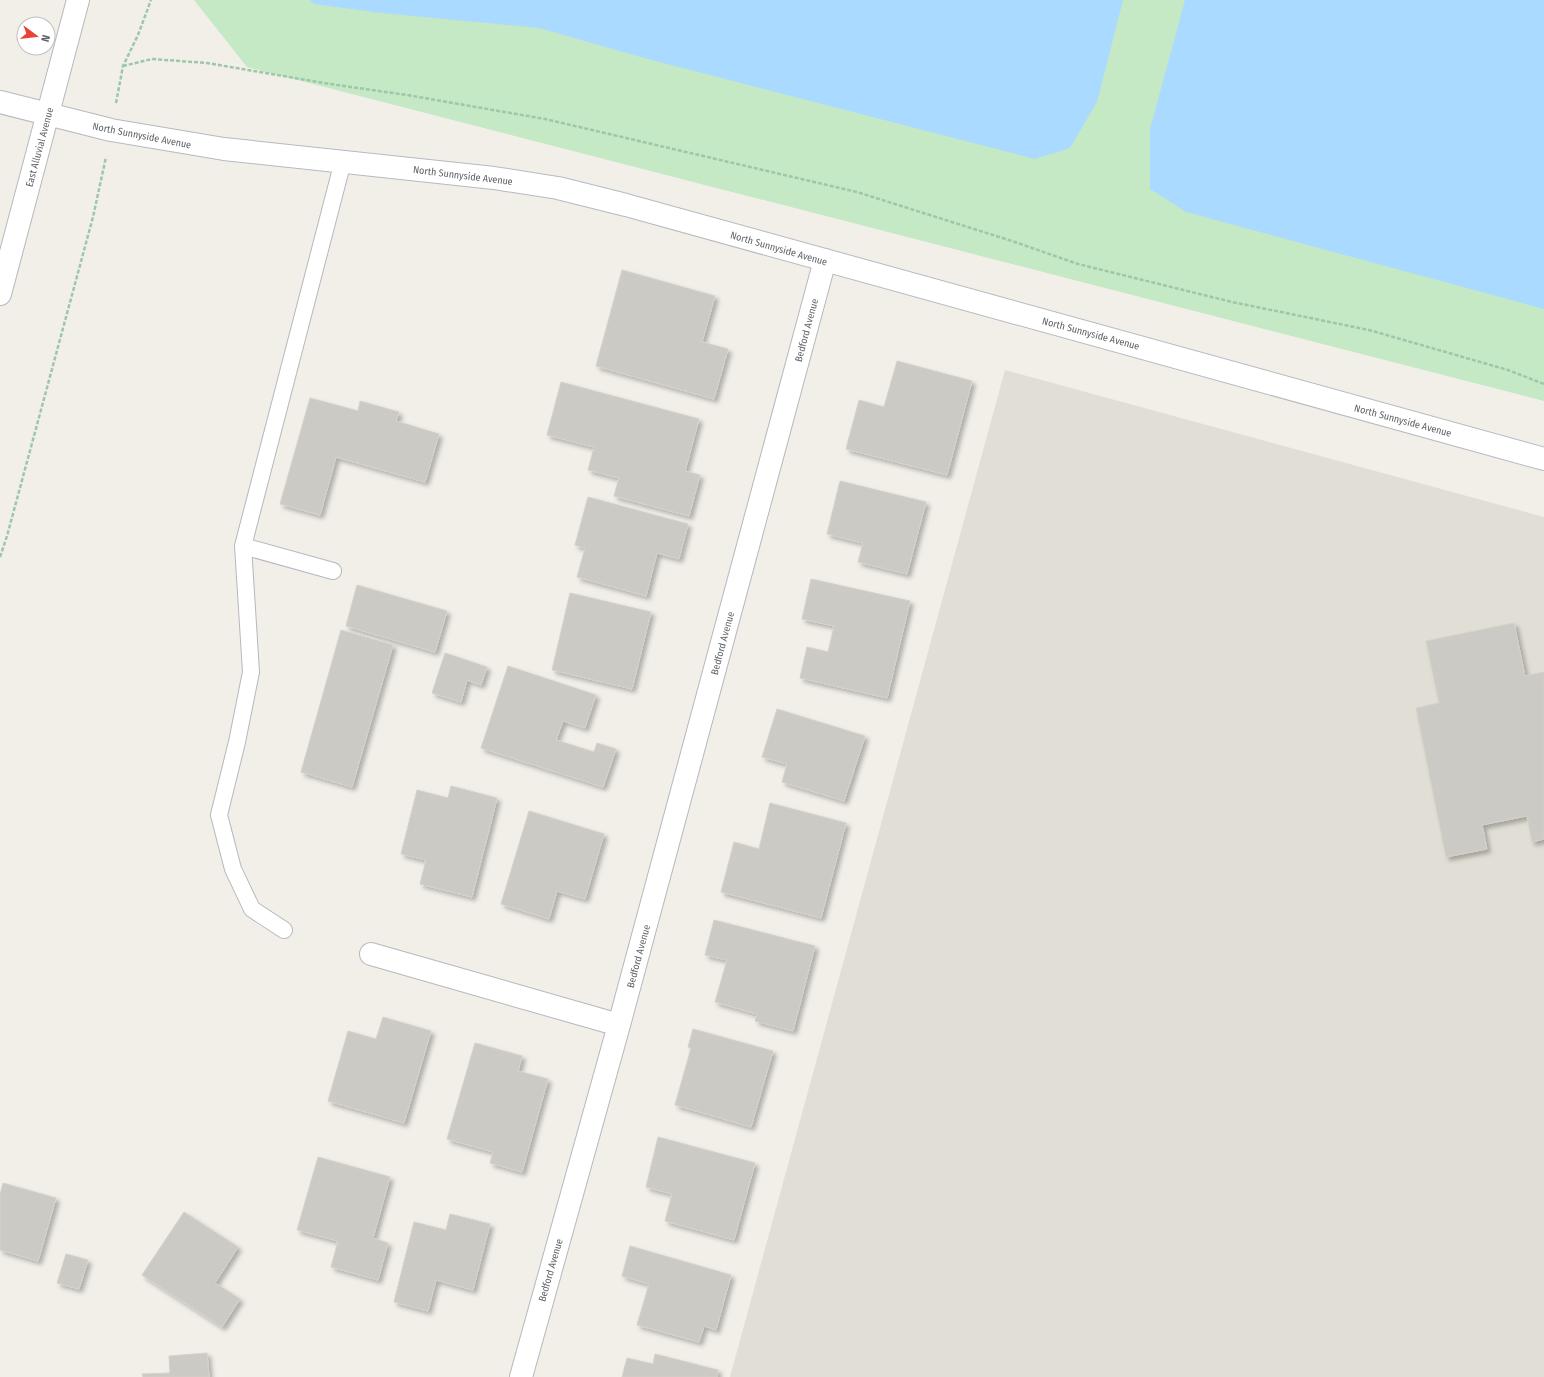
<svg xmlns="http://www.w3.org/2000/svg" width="1544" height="1377" viewBox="0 0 1544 1377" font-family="'Fira Sans Condensed',sans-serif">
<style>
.education{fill:#e1ded6}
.green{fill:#c5e8c5}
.water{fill:#aadaff}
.building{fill:#cccac5;stroke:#d6d1c6;filter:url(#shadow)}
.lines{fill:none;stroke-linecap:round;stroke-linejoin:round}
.service-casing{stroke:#b5b8bc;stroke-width:18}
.minor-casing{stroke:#b5b8bc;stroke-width:24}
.tertiary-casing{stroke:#b5b8bc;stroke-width:24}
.secondary-casing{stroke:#b6babf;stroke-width:24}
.path{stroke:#9cc7a9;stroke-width:2.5;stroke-dasharray:4 2;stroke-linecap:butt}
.service{stroke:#fff;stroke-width:16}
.minor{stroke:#fff;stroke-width:22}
.tertiary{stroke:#fff;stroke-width:22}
.secondary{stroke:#fff;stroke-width:22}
.labels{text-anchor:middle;stroke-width:4;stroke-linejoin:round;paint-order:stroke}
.street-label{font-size:10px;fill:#5f6368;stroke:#fff}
</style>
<defs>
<filter id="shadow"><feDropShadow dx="3.5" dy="3.5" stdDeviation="2" flood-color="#0004"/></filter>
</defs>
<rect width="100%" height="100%" fill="#f1efe8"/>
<path class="education" d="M1005,370L1544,517V1377H730Z"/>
<path class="green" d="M194,0H1544V401L247,67Z"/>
<path class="water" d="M310,0H1123L1097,102L1070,148L1035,159L644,58L539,28L382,13L314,4Z
M1185,0H1544V309L1186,212L1150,189V129Z"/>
<path class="building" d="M622,270L715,296L702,342L728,349L714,399L596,366Z
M897,361L972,381L947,475L846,449L859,400L884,407Z
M561,382L699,419L685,471L700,475L689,516L614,496L619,478L588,470L594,447L547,435Z
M310,398L358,411L360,401L399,412L396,421L439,434L425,482L336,457L320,515L280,504Z
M840,481L926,502L907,574L858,562L863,543L827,534Z
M588,497L688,524L679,559L657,553L646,596L577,577L585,548L575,545Z
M811,579L910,601L887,698L800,678L807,647L828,652L834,626L802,619Z
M357,585L447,611L435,652L346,626Z
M570,593L651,612L632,689L552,670Z
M1514,623L1525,676L1544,672V839L1532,842L1527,816L1482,825L1487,849L1446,857L1416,708L1439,703L1426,641Z
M341,630L393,645L352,787L301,772Z
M445,653L487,667L481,685L467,680L461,702L432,693Z
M508,666L596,695L585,728L563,721L556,740L594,752L597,743L616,749L603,787L481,748Z
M777,709L865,736L844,801L782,782L787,764L762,757Z
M451,786L497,798L472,897L420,884L426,860L401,854L417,790L448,798Z
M770,803L846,823L821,918L721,892L734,842L759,849Z
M529,811L604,834L585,899L557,891L549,919L501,904Z
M714,920L815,946L793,1031L755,1021L757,1014L715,1002L727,960L705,955Z
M383,1017L431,1031L404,1123L328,1101L348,1031L376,1039Z
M693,1029L773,1051L751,1127L675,1105L691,1048L688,1047Z
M475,1043L522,1056L518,1071L548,1079L522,1172L490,1163L493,1152L447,1139Z
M658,1137L755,1163L734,1240L665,1221L672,1194L646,1187Z
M318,1157L390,1177L373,1238L388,1243L378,1280L331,1267L338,1241L297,1230Z
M3,1183L56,1198L38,1261L0,1250V1195Z
M184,1212L238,1247L215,1283L240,1299L222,1327L142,1275Z
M450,1214L490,1224L473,1290L436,1280L428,1311L394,1302L414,1222L446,1230Z
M630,1246L731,1275L716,1330L704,1326L699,1342L637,1325L649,1284L622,1276Z
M66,1254L88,1260L79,1289L57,1283Z
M207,1353L209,1377H143L142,1374L170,1373L169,1356Z
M655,1354L718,1370L717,1377H622L627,1358L653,1364Z"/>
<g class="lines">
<defs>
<path id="service" d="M243,546L251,672L237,742L219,815L233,869L252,909L284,930
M333,571L243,546L343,161"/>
<path id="minor" d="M371,954L619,1025
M521,1377L619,1025L825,260"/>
<path id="tertiary" d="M0,294L78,0"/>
<path id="secondary" d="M0,102L111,130L224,149L494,178L558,188L626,205L1544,459"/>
</defs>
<use href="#service" class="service-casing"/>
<use href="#minor" class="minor-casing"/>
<use href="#tertiary" class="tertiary-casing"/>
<use href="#secondary" class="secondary-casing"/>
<path class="path" d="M123,66L152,59L207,63L330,84L407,95L545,119L857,192L1012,241L1078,264L1232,302L1369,330L1508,370L1544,384
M116,103L123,66L138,35L151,0
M0,557L7,536L93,217L106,157"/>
<use href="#service" class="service"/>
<use href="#minor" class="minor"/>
<use href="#tertiary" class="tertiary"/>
<use href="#secondary" class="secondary"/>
</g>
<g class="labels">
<g class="street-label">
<text transform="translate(142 135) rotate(11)" y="4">North Sunnyside Avenue</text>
<text transform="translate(39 147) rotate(-75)" y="4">East Alluvial Avenue</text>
<text transform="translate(463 175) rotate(7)" y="4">North Sunnyside Avenue</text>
<text transform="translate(779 248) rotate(16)" y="4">North Sunnyside Avenue</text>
<text transform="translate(806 330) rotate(-75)" y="4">Bedford Avenue</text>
<text transform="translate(1091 333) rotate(15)" y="4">North Sunnyside Avenue</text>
<text transform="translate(1403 420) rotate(15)" y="4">North Sunnyside Avenue</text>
<text transform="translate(722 643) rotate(-75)" y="4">Bedford Avenue</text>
<text transform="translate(638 956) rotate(-75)" y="4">Bedford Avenue</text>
<text transform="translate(550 1270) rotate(-74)" y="4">Bedford Avenue</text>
</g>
</g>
<g transform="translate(36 36) rotate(105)"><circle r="19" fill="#ffffff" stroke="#bfc1c3"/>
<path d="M0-3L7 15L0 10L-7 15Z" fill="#ea4335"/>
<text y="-6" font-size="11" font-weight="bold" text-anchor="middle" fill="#5f6368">N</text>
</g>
</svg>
